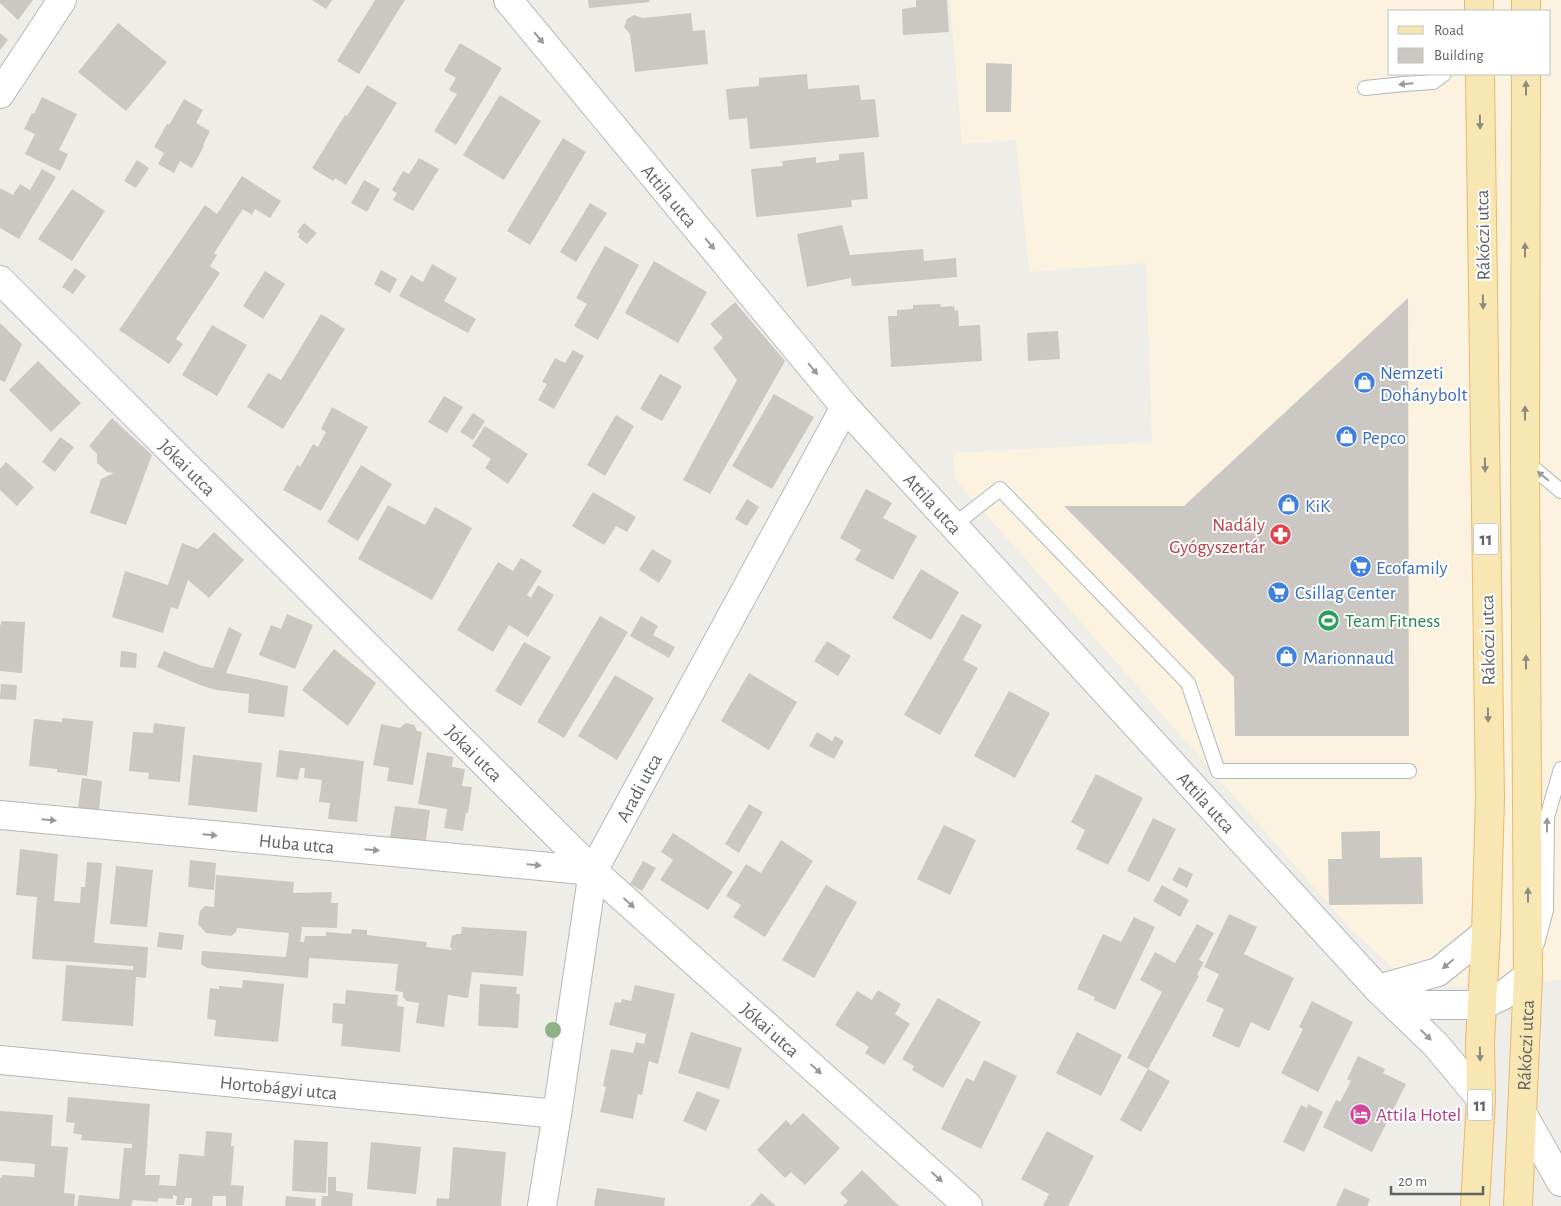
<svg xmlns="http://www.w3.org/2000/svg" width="1561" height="1206" viewBox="0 0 1561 1206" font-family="'Alegreya Sans',sans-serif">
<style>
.commercial{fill:#fbf3e0;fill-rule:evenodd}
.building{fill:#cbc8c3}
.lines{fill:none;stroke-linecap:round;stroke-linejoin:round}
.lane-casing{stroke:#b4b7ba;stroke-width:16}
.street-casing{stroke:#b4b7ba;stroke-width:30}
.secondary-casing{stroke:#b3b7ba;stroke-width:30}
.primary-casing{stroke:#e7b869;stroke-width:30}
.lane{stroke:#fff;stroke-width:14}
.street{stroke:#fff;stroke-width:28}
.secondary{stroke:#fff;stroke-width:28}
.primary{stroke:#f9e7b3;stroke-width:28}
.tree{fill:#8eb189}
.oneway{fill:#969a9c}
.oneway2{fill:#8c8b7d}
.labels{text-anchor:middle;stroke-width:4;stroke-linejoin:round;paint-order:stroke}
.shield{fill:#fff;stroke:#8e9294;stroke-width:1}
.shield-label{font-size:18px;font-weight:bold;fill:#5e6366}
.street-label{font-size:19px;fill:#5e6366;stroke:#fff}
.shop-label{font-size:19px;fill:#366cbe;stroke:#fff;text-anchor:start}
.health-label{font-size:19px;fill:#be3a42;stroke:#fff;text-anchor:end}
.leisure-label{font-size:19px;fill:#27864d;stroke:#fff;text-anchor:start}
.hotel-label{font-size:19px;fill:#b23c85;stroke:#fff;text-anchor:start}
</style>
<rect width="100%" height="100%" fill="#efede7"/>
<path class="commercial" d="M950,0H1561V980L1416,989L1351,929L955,479L953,453L1152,442L1146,263L1029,272L1016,140L962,144ZM1390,11H1550V74H1390Z"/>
<path class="building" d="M0,0H33L18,20L0,3Z
M312,0H332L326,9Z
M375,0H405L359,74L337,61Z
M588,0H649L650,2L589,8Z
M916,0H947L949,32L903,35L902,9L916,7Z
M691,13L693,31L705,30L708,64L635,72L630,34L624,27L627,19L634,15L643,18Z
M118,23L167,62L126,111L78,72Z
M0,33L8,40L0,50Z
M460,43L502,68L456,145L434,131L457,94L449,90L456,78L444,71Z
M986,63L1012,64L1011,112H986Z
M807,74L808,89L859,85L861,100L875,99L879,137L750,149L747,118L729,120L726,89L759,86V78Z
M367,85L397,103L346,185L335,178L333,181L312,168L345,115L347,116Z
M500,95L541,121L504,180L463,155Z
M42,97L77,114L59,150L68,154L60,171L25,154L35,134L24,129L32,113L34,114Z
M184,99L203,110L196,123L210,131L203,145L204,146L192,168L180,161L174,173L158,164L164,153L154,147L167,124L169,125Z
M563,138L586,152L530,245L507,231Z
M864,152L868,199L851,200L852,207L756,217L751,169L783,166L782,161L816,157V163L839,160V154Z
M419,158L439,169L413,211L393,200L397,193L392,190L403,171L409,174Z
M137,160L149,168L136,188L124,181Z
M42,169L56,177L19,239L0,228V188L13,195L20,184L30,190Z
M242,176L281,201L270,218L255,209L252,215L243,209L214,253L217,255L210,266L220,273L176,339L183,344L169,364L119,330L205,205L217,214Z
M364,180L380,189L367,212L351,203Z
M72,189L105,211L72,261L38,239Z
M590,203L607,213L576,262L560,252Z
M304,223L317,233L307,244L298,237L300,234L297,232Z
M842,225L850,255L923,249L924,261L956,258L957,277L852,286L851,278L807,287L797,234Z
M605,246L639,265L598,340L574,326L587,304L576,298Z
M654,261L707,292L678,343L625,313Z
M432,264L457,278L444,301L476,319L468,333L399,296L411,275L423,282Z
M75,268L86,276L73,294L62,287Z
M381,270L397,279L390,293L374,284Z
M265,271L285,284L263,319L243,306Z
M1408,298L1409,736H1235L1234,677L1064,506H1184Z
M735,302L785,361L710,494L683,480L737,380L713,348L723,338L710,324Z
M940,304L941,307L954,306L955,311L958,310L959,326L980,325L982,361L891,367L888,316H897V310L913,309V305Z
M321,314L345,329L283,429L247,407L268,373L281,380Z
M0,323L22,344L5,382L0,380Z
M212,325L247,345L217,396L182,375Z
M1058,331L1060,359L1028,361L1027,333Z
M573,350L584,356L554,409L538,400L547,384L542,382L555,358L565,363Z
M38,361L81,403L51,432L9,390Z
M660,374L682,386L662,421L640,409Z
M774,394L814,417L772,489L732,466Z
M444,396L463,407L447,433L428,422Z
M332,407L368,427L321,511L283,490L297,465L300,467L313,444L318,447L326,432L321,429Z
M473,413L485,421L473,440L460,432Z
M616,415L634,426L605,476L587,465Z
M112,418L152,455L126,525L90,513L101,479L114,473L107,472L97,463V454L89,446Z
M485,426L528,454L508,484L485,468L491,459L472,446Z
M60,437L74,447L55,472L42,462Z
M6,462L34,487L17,506L0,490V469Z
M361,465L392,484L358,541L327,522Z
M866,489L892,503L883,518L917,536L893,580L855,560L861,550L840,538Z
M593,492L636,517L627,532L616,526L604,545L572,526Z
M747,499L759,507L747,526L735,519Z
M388,505L425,525L435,507L472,528L432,600L358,559Z
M214,532L244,560L209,598L188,580L178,609L171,607L163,633L112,617L125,571L168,585L182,543L198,549Z
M652,549L672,561L659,583L639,570Z
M521,558L542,571L527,595L531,598L538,585L554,595L528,637L509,625L493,652L457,630L498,562L513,571Z
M921,569L959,592L931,640L892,618Z
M287,614L313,625L295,669L259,655L271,625L281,629Z
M962,614L982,625L963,660L978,668L940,735L904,715Z
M600,616L628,632L564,738L537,722Z
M641,616L658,626L653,635L675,647L669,658L630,636Z
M2,621L25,622L22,673L0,671V626Z
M229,627L242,634L226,673L288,686L284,717L248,713L249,694L216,690L200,685L157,667L164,651L202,666L213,668Z
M827,641L851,656L838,676L814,661Z
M524,642L551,657L521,706L495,691Z
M334,649L376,683L348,726L302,690Z
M121,651L137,653L136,668L120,667Z
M749,673L797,702L769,750L721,721Z
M615,675L654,698L617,760L578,736Z
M1,684L17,685L16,700L0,699Z
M1009,691L1050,713L1015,778L974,756Z
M62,718L93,721L87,776L57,772V769L29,766L34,719L62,722Z
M154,723L185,727L180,782L148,779L149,773L129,771L133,732L153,733Z
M406,723L414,725L417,731L422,732L413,785L387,781L389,768L373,765L381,724L400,728Z
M817,732L832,741L835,736L844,741L834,759L809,746Z
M279,750L364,761L357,822L328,819L330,803L319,802L322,780L304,778L305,768H300L298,780L276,777Z
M427,752L453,757L452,767L465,769L462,786L472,787L468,813H466L463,831L444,828L447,809L418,804Z
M193,755L262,763L257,812L188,805Z
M1096,774L1143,798L1108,865L1076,849L1085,830L1071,822Z
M82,778L102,781L99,810L78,808Z
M749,804L763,812L739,853L725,844Z
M395,806L430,810L425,847L389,843Z
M1153,818L1176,829L1149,882L1127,871Z
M944,825L976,840L950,895L917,879Z
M1380,831V858L1422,857L1423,904L1329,905L1328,859H1342L1341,832Z
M673,833L733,872L708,910L660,880L673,860L661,852Z
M781,840L813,861L765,937L733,917L741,905L726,896L746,864L761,873Z
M20,849L58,854L54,901L80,903L81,887H85L87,862L102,863L94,943L148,947L146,978L136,977L133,1026L62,1021L66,965L133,970V966L32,959L37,897L16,895Z
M190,860L216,863L214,890L188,887Z
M643,861L656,868L642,891L630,884Z
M116,866L153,870L147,927L110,924Z
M1179,867L1193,874L1187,888L1172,880Z
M216,875L294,882L293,893L332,892L331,903H338L337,928L302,927L300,942H304L305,936H326V932L351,934L352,929L367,930V935L427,942L426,947L452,950L450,946L452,936L456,934H461L462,927L527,931L523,976L472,972L468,998L448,995L444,1027L416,1023L419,1003L406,1001L403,997V992L395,991L398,964L309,958L308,978L207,968L201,964L202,951L286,957L289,933L237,928L236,932L231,936L206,933L198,924L200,911L205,906L214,907Z
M826,885L857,902L814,978L782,960Z
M1162,885L1189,900L1180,917L1153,901Z
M1229,914L1257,927L1244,954L1294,978L1269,1031L1251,1022L1239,1048L1212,1036L1224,1009L1206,1001L1219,974L1204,967Z
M1134,917L1155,927L1115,1010L1094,1000L1095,997L1077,989L1103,934L1121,942Z
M1197,924L1214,933L1199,960L1204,962L1197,975L1199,976L1148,1069L1127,1058L1162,992L1140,980L1155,952L1175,963Z
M159,932L184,935L182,950L157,947Z
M243,980L284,984L278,1042L214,1036L216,1020L207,1019L210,988L219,989V986L242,988Z
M480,984L517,987L516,994H520L518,1028L478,1026Z
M635,985L675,994L658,1064L649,1061L642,1095L638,1094L633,1119L600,1112L606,1087L603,1086L611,1049L633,1053L636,1042L644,1044L646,1034L609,1025L615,1002L621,1003L622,999L631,1001Z
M346,990L398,995L397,1006L404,1007L400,1052L341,1046L343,1024L332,1023L333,1003L345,1004Z
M878,990L901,1004L895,1014L910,1024L884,1065L865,1053L869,1047L835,1025L857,991L872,1000Z
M938,998L981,1022L943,1088L912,1070L914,1066L902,1059Z
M1312,1001L1353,1022L1318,1092L1281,1073L1303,1029L1299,1027Z
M691,1032L742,1048L729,1089L678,1073Z
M1077,1032L1122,1055L1101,1096L1056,1073Z
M1358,1056L1385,1069L1383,1073L1406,1084L1372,1152L1323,1127L1336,1100L1340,1102L1351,1081L1347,1079Z
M984,1060L1017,1076L981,1149L941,1129L966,1078L974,1081Z
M1148,1069L1170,1081L1141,1132L1120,1120Z
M697,1091L720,1100L706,1131L683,1121Z
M68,1097L150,1104L145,1175H160L159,1185L176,1186L179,1154L204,1156L206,1131L232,1133L231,1146H234L231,1185L244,1186L242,1206H226V1196H213L212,1206H191L192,1198H185L184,1205H176L177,1196L173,1195V1199L158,1198V1202L133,1200L131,1206H77L79,1195L119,1199L124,1148H132V1144L81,1140L82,1135L73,1133L75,1123L66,1122Z
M1308,1104L1323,1112L1304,1152L1283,1142L1301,1105L1307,1108Z
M0,1111L53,1115L51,1146L68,1147L64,1193L75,1194L74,1206H0V1178H2V1175L34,1177L35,1164L0,1161Z
M803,1113L840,1148L805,1185L791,1172L785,1178L757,1150L786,1120L791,1125Z
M1047,1131L1094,1156L1068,1206H1043L1049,1194L1021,1179Z
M294,1140L328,1142L326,1193L292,1191Z
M371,1142L421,1147L416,1194L367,1189Z
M453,1147L506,1152L501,1206H436L437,1198L449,1199Z
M862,1170L899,1206H843L848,1201L840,1193Z
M328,1177H336V1191L353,1193L352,1206H321L322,1196H328Z
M597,1188L665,1198L664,1206H594Z
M1344,1188L1370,1199L1367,1206H1336Z
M761,1193L776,1206H750Z
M286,1196L316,1199L315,1206H285Z"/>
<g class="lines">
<defs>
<path id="lane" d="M1365,88L1404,84L1433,82L1444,74
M1525,461L1561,491
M954,525L1000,489L1188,683L1218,771H1409
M1537,944L1546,910L1547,817L1561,769"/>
<g id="street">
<path id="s1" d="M508,0L845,407L1378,989L1436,1045L1481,1099"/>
<path id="s2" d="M0,280L593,871L968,1206"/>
<path id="s3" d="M0,815L593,871"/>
<path d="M1378,989L1438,972L1486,933"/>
<path d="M1386,992L1425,1005H1482L1502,996L1528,976"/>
<path id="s4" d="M0,1060L557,1114"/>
<path d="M1522,1113L1561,1182"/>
<path id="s5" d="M542,1206L557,1114L593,871L845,407"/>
</g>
<path id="secondary" d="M0,94L62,0"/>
<g id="primary">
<path d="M1479,11V0"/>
<path d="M1526,11V0"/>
<path d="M1475,1206L1481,1099L1480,1041L1486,933L1490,799L1480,74"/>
<path id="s6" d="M1518,1206L1528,976L1525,461L1526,74"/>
</g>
</defs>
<use href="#lane" class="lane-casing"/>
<use href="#street" class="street-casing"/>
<use href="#secondary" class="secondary-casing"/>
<use href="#primary" class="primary-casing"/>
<use href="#lane" class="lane"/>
<use href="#street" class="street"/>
<use href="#secondary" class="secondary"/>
<use href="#primary" class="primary"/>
</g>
<circle class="tree" cx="553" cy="1030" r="8"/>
<defs><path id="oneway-solid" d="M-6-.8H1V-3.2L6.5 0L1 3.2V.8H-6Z" transform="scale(1.25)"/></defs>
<g class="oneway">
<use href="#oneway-solid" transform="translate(539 38) rotate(50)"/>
<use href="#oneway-solid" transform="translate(1406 84) rotate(175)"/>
<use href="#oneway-solid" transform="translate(710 244) rotate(50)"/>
<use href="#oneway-solid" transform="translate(813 369) rotate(50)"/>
<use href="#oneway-solid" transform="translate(1543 476) rotate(-141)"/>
<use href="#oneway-solid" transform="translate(49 820) rotate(5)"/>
<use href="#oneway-solid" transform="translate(1547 825) rotate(-89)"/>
<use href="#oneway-solid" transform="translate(210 835) rotate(5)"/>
<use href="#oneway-solid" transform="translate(372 850) rotate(5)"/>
<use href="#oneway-solid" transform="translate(534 865) rotate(5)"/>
<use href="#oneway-solid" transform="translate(629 903) rotate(42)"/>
<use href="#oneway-solid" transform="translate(1448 964) rotate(140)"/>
<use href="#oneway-solid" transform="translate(1426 1035) rotate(44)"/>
<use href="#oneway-solid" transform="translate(816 1069) rotate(42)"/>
<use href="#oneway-solid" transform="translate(937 1177) rotate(42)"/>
</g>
<g class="oneway2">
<use href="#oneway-solid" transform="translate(1526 88) rotate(-90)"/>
<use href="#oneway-solid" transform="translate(1480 122) rotate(89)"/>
<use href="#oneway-solid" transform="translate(1525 250) rotate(-90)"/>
<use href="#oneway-solid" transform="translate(1483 302) rotate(89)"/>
<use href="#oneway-solid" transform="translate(1525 413) rotate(-90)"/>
<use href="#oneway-solid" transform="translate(1485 465) rotate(89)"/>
<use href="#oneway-solid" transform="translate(1526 662) rotate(-90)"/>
<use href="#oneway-solid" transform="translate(1488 715) rotate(89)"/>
<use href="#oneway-solid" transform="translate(1528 895) rotate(-90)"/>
<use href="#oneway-solid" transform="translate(1480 1054) rotate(89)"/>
</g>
<defs>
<symbol id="shop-disc" viewBox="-11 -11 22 22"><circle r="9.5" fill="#3f7fe0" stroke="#fff"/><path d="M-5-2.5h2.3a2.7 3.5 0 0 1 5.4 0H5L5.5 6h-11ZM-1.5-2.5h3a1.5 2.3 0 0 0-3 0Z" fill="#fff"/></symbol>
<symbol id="pharmacy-disc" viewBox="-11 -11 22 22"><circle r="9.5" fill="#e0444e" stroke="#fff"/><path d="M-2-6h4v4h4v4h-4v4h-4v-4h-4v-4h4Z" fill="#fff"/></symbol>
<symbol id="supermarket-disc" viewBox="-11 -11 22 22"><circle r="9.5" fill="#3f7fe0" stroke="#fff"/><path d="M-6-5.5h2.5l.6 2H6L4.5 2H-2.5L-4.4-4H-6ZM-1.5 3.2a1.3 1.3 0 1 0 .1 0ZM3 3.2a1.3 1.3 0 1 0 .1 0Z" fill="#fff"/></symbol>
<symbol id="stadium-disc" viewBox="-11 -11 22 22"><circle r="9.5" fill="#2e9e5b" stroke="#fff"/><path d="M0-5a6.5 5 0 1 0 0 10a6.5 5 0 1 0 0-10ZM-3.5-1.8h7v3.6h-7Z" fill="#fff"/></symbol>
<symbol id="hotel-disc" viewBox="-11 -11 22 22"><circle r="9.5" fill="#d1479c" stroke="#fff"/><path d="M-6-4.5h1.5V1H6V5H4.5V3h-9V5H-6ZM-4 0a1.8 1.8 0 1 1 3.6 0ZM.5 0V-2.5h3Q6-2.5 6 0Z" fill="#fff"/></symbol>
</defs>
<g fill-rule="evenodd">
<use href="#shop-disc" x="1352" y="370" width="25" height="25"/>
<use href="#shop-disc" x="1334" y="424" width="25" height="25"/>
<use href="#shop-disc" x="1276" y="492" width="25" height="25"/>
<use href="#pharmacy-disc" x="1268" y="522" width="25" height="25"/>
<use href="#supermarket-disc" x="1348" y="554" width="25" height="25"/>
<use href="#supermarket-disc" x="1266" y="580" width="25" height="25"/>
<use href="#stadium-disc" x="1316" y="608" width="25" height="25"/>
<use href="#shop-disc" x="1274" y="644" width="25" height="25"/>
<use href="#hotel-disc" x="1348" y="1102" width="25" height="25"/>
</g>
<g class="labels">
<g class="shield">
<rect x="1473.5" y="523.5" width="25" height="31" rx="4"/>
<rect x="1467.5" y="1089.5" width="25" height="31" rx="4"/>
</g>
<g class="shield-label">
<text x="1486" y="545">11</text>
<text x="1480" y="1111">11</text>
</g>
<g class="street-label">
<text dy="7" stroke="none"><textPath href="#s1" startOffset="254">Attila utca</textPath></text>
<text transform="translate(1482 235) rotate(-91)" y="7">Rákóczi utca</text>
<text dy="7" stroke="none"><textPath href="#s2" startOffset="265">Jókai utca</textPath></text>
<text dy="7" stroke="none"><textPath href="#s1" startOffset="659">Attila utca</textPath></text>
<text transform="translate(1487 640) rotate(-91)" y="7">Rákóczi utca</text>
<text dy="7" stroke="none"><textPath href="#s2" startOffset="670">Jókai utca</textPath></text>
<text dy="7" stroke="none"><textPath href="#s5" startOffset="434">Aradi utca</textPath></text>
<text dy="7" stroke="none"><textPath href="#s1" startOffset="1064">Attila utca</textPath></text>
<text dy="7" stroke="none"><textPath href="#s3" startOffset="298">Huba utca</textPath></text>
<text dy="7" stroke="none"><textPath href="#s2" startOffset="1075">Jókai utca</textPath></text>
<text dy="7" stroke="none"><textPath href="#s6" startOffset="161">Rákóczi utca</textPath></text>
<text dy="7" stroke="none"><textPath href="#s4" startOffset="280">Hortobágyi utca</textPath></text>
</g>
<g class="shop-label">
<text x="1380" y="379">Nemzeti<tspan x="1380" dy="22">Dohánybolt</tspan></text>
<text x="1362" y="444">Pepco</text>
<text x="1305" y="512">KiK</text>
<text x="1376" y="574">Ecofamily</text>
<text x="1295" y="599">Csillag Center</text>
<text x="1303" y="664">Marionnaud</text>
</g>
<g class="health-label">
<text x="1265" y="531">Nadály<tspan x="1265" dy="22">Gyógyszertár</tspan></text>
</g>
<g class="leisure-label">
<text x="1345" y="627">Team Fitness</text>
</g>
<g class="hotel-label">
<text x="1376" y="1121">Attila Hotel</text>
</g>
</g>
<rect x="1388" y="10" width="162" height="65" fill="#ffffff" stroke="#bfc1c2"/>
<rect x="1398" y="26" width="25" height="8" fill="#f9e7b3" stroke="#bfc1c2"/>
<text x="1434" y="35" font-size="15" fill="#5e6366">Road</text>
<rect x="1398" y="48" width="25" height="15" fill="#cbc8c3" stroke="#bfc1c2"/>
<text x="1434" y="60" font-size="15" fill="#5e6366">Building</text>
<path d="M1391 1186v8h92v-8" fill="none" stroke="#5e6366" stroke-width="2.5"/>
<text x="1398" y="1186" font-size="15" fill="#5e6366" stroke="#ffffff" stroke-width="4" paint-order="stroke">20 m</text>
</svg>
